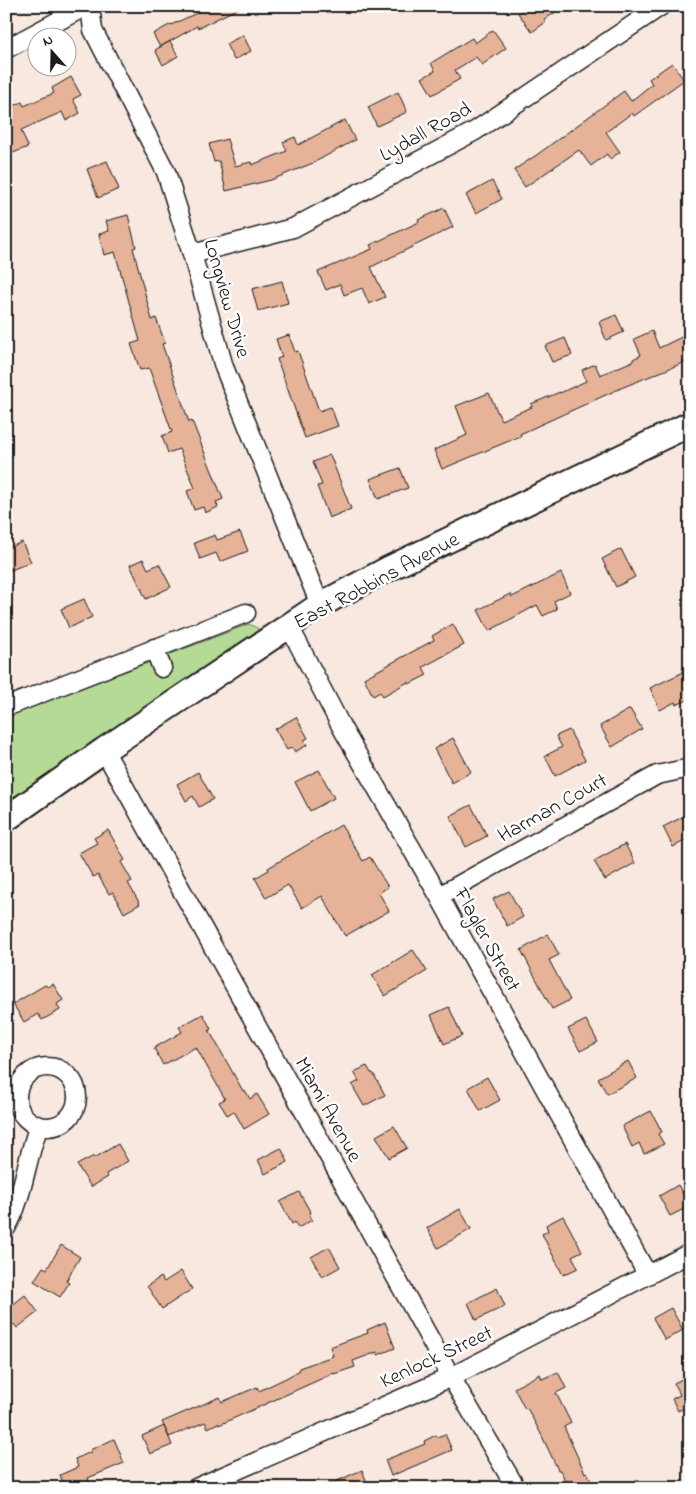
<svg xmlns="http://www.w3.org/2000/svg" width="696" height="1494" viewBox="0 0 696 1494" font-family="'Indie Flower',sans-serif">
<style>
.green{fill:#b5da95;stroke:#687b58}
.building{fill:#e6b398;stroke:#1c1c1c}
.lines{fill:none;stroke-linecap:round;stroke-linejoin:round}
.street-casing{stroke:#1c1c1c;stroke-width:21}
.secondary-casing{stroke:#1c1c1c;stroke-width:28}
.street{stroke:#fff;stroke-width:18}
.secondary{stroke:#fff;stroke-width:24}
.labels{text-anchor:middle;stroke-width:5;stroke-linejoin:round;paint-order:stroke}
.street-label{font-size:21px;fill:#1c1c1c;stroke:#fff}
</style>
<rect width="100%" height="100%" fill="#f8e8e0"/>
<filter id="ink" filterUnits="userSpaceOnUse"><feTurbulence type="fractalNoise" baseFrequency=".02" numOctaves="2"/><feDisplacementMap in="SourceGraphic" scale="10" xChannelSelector="R" yChannelSelector="G"/><feConvolveMatrix kernelMatrix="1 2 1 2 8 2 1 2 1" color-interpolation-filters="sRGB"/></filter>
<g filter="url(#ink)">
<path class="green" d="M249,624L261,630L6,802V717Z"/>
<path class="building" d="M196,6H243L198,28L197,26L160,47L153,34L171,24V25L199,12Z
M527,6H564L544,20L546,22L532,32L518,13Z
M493,30L506,48L482,65L476,57L455,70L460,79L432,95L422,78L435,71L431,63L472,38L475,43Z
M243,35L251,51L234,60L226,44Z
M170,41L178,56L163,65L155,50Z
M672,63L684,80L634,116L632,113L606,132L620,152L610,159L607,154L591,166L579,150L525,187L514,170L538,154L624,91L631,101L652,84L649,79Z
M71,77L81,95L73,99L80,113L66,121L62,112L21,130L28,147L13,153L6,139V97L11,107L22,102L24,106L54,93L52,88Z
M398,92L407,112L377,126L368,107Z
M345,120L355,140L313,163L271,180L226,191L219,161L214,162L209,144L227,139L235,166L251,162L252,165L287,151L283,142L295,137L298,145Z
M107,161L119,189L98,198L87,169Z
M492,181L502,199L476,213L466,195Z
M444,208L453,227L371,267L385,297L369,304L362,288L344,295L340,284L326,290L318,272L372,249L370,245L419,222L418,220Z
M128,215L136,247L133,248L152,320L156,318L165,343L162,344L189,422L192,421L223,499L216,502L218,507L205,513L203,507L194,510L187,491L195,488L179,449L168,453L162,436L172,432L149,368L140,370L131,344L140,341L115,252L104,255L99,234L109,231L106,221Z
M282,281L288,303L258,311L252,289Z
M616,315L624,332L606,340L599,322Z
M652,331L659,348L690,333V360L621,388L520,434L521,436L442,469L434,450L467,435L456,406L489,393L501,420L532,407L531,404L560,392V393L586,381L582,370L595,364L600,375L633,361V359L641,355L634,339Z
M289,335L295,352L298,351L319,411L331,407L338,426L305,438L277,359L282,357L276,339Z
M565,338L572,355L552,362L545,346Z
M330,455L351,509L329,518L317,486L322,485L313,462Z
M400,468L408,488L378,499L370,479Z
M240,532L248,551L220,562L216,553L200,559L194,543L215,535L217,540Z
M22,542L31,562L6,572V549Z
M621,549L635,577L616,587L602,559Z
M143,559L148,569L159,564L171,587L146,599L130,565Z
M561,573L570,593L554,601L557,609L543,616L537,605L489,631L478,610L510,594L512,597Z
M84,599L92,617L69,628L61,609Z
M453,624L464,645L423,667L427,675L409,684L408,682L383,696L380,692L373,696L364,678L434,640L432,636Z
M690,669V699L676,705L675,702L660,710L650,688Z
M630,709L642,729L612,747L600,726Z
M296,717L308,738L304,740L307,745L295,752L292,747L287,750L275,729Z
M569,730L585,760L555,776L545,756L562,747L556,736Z
M453,738L471,772L452,783L434,749Z
M319,770L334,798L310,811L295,782Z
M198,772L213,799L199,807L193,796L186,801L177,784Z
M471,805L487,836L466,847L450,816Z
M690,813V838L673,847L663,827Z
M341,825L363,861L370,857L388,887L379,893L389,911L345,936L322,896L302,908L288,885L266,898L255,878L269,870L268,868Z
M108,830L125,860L121,862L132,881L128,883L140,904L124,913L113,892L109,894L98,875L93,877L79,853L97,843L94,838Z
M625,844L635,863L605,880L594,861Z
M509,891L523,917L507,926L493,899Z
M548,934L559,955L549,960L570,1000L552,1009L521,950Z
M413,950L427,971L385,996L372,975Z
M53,984L63,1000L57,1004L60,1010L42,1020L38,1014L24,1022L13,1004L45,985L48,987Z
M449,1007L462,1036L444,1044L431,1015Z
M203,1014L211,1029L209,1030L243,1091L245,1090L250,1099L257,1094L269,1114L244,1129L234,1111L227,1115L219,1102L225,1099L196,1047L163,1065L154,1048L182,1032L179,1027Z
M586,1020L598,1042L580,1051L568,1029Z
M628,1061L637,1078L607,1094L598,1078Z
M367,1066L371,1073H373L385,1095L364,1106L352,1085L359,1081L354,1072Z
M487,1077L500,1100L480,1111L468,1088Z
M651,1111L662,1132L658,1134L664,1144L644,1154L639,1143L632,1147L622,1126Z
M394,1126L407,1148L389,1158L376,1136Z
M118,1144L128,1161L106,1174L108,1177L91,1187L77,1165L92,1157H96Z
M281,1148L288,1162L265,1174L258,1160Z
M678,1185L690,1206L670,1216L659,1196Z
M299,1192L311,1213L309,1215L312,1220L298,1228L295,1222L292,1224L280,1202Z
M460,1209L471,1229L438,1248L427,1228Z
M563,1216L582,1251L572,1256L578,1268L563,1275L542,1234L548,1231L546,1225Z
M61,1245L80,1257L66,1281L69,1283L60,1297L34,1281L43,1267L47,1269Z
M329,1247L340,1267L322,1277L311,1257Z
M181,1271L192,1289L162,1309L147,1286L161,1277L164,1282Z
M497,1288L505,1306L476,1320L468,1303Z
M25,1295L38,1312L17,1328L14,1324L6,1329V1310Z
M671,1308L683,1330L665,1340L653,1318Z
M385,1322L395,1348L378,1355L377,1352L353,1361L355,1367L334,1374V1373L219,1425L218,1423L208,1428L205,1422L169,1437L162,1422L220,1397L222,1402L257,1387L259,1391L288,1377L300,1370L299,1368L333,1356L330,1347L368,1333L367,1330Z
M558,1372L566,1388L556,1393L571,1423L564,1427L585,1473L587,1472L595,1488H569L560,1470H558L540,1432L527,1408L525,1409L514,1388L540,1374L542,1379Z
M690,1375V1414L686,1407L678,1411L672,1399L680,1395L674,1383Z
M164,1426L172,1445L150,1454L142,1436Z
M445,1434L452,1450L391,1476L385,1460L425,1444L424,1441L436,1435L437,1437Z
M114,1439L124,1463L88,1478L90,1485L82,1488H65L60,1475L78,1467L75,1459L91,1452L90,1450Z
M362,1470L369,1488H321Z"/>
<g class="lines">
<defs>
<path id="street" d="M90,6L93,30L166,172L192,254L224,367L320,605
M6,49L86,6
M192,254L293,228L475,131L661,6
M289,626L342,728L439,896L647,1274
M154,648L162,668
M6,707L246,613
M104,750L451,1377L516,1488
M439,896L657,775L690,768
M17 1097a30 30 0 1 1 60 0a30 30 0 1 1-60 0Z
M6,1228C23,1200 26,1158 39,1126
M196,1488L451,1377L690,1253"/>
<path id="secondary" d="M6,819L104,750L320,605L388,569L690,424"/>
</defs>
<use href="#street" class="street-casing"/>
<use href="#secondary" class="secondary-casing"/>
<use href="#street" class="street"/>
<use href="#secondary" class="secondary"/>
</g>
</g>
<g class="labels">
<g class="street-label">
<text transform="translate(425 131) rotate(-29)" y="7">Lydall Road</text>
<text transform="translate(228 298) rotate(74)" y="7">Longview Drive</text>
<text transform="translate(376 580) rotate(-28)" y="7">East Robbins Avenue</text>
<text transform="translate(552 807) rotate(-29)" y="7">Harman Court</text>
<text transform="translate(488 939) rotate(61)" y="7">Flagler Street</text>
<text transform="translate(329 1109) rotate(61)" y="7">Miami Avenue</text>
<text transform="translate(436 1356) rotate(-25)" y="7">Kenlock Street</text>
</g>
</g>
<rect width="696" height="1494" fill="none" stroke="#fff" stroke-width="25"/>
<rect x="12" y="12" width="671" height="1469" fill="none" stroke="#1c1c1c" stroke-width="2" filter="url(#ink)"/>
<g transform="translate(52 52) rotate(340)"><circle r="24" fill="#ffffff" stroke="#a4a4a4"/>
<path d="M0-4L9 19L0 12L-9 19Z" fill="#1c1c1c"/>
<text y="-8" font-size="14" font-weight="bold" text-anchor="middle" fill="#1c1c1c">N</text>
</g>
</svg>
